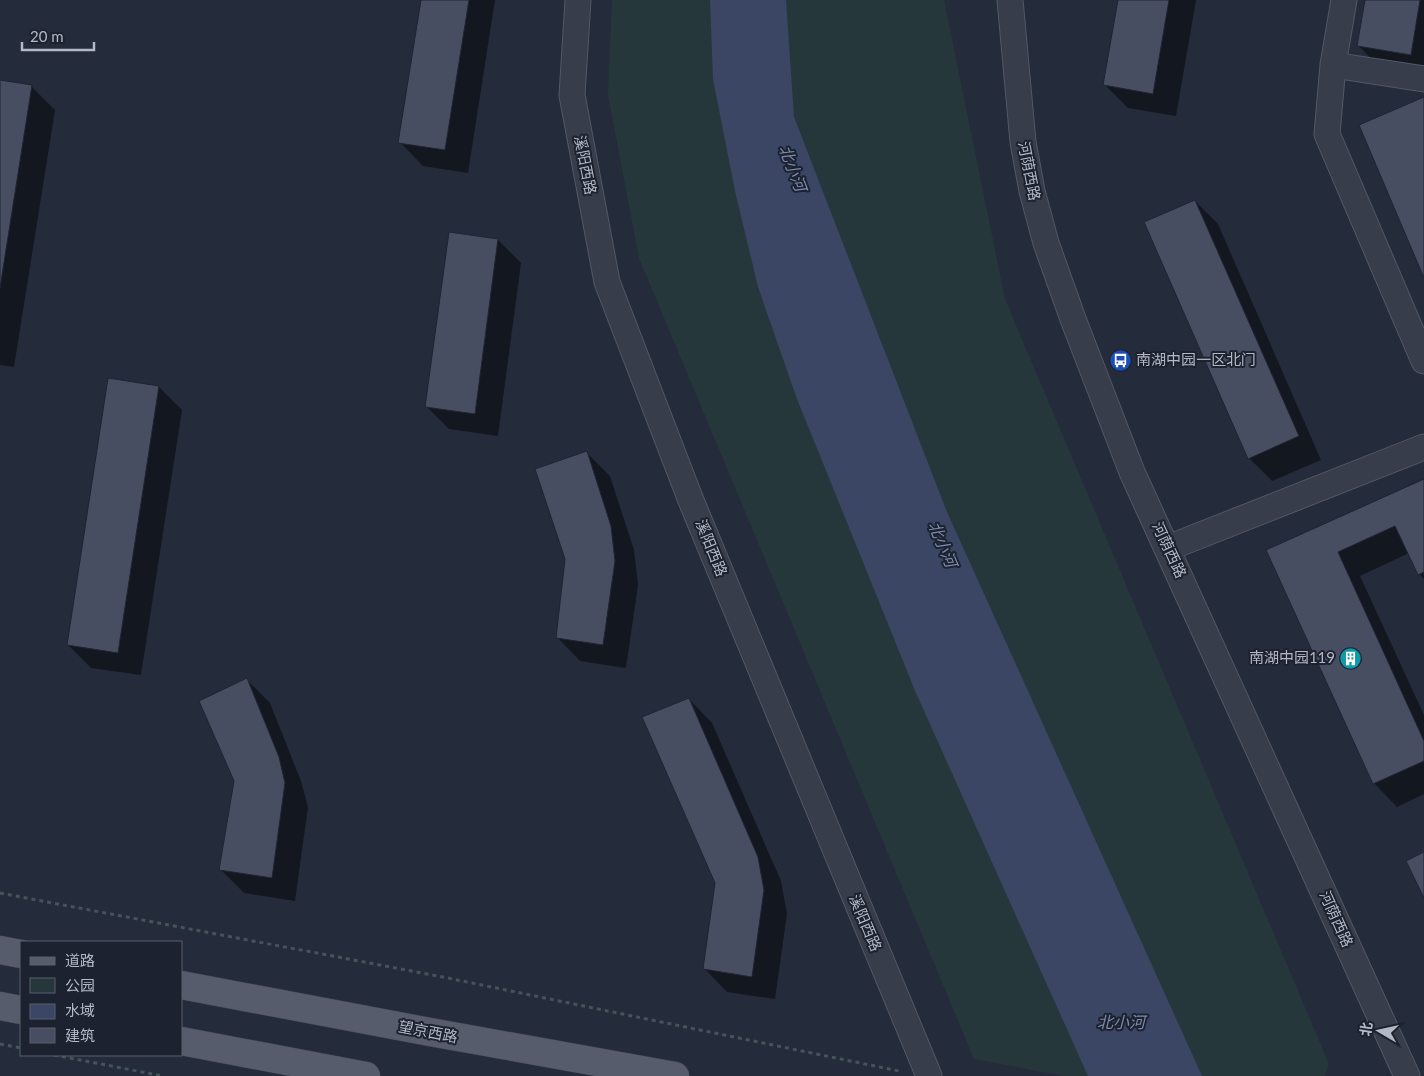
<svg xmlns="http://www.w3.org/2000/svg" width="1424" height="1076" viewBox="0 0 1424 1076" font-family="Lato,'Noto Sans SC',sans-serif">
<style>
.green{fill:#26373c}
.water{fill:#3a4663}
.shadow{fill:#0007}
.building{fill:#484e62;stroke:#1f2432}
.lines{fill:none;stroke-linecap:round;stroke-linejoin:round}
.minor-casing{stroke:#535866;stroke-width:27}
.major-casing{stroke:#414654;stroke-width:29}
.path{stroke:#445459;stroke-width:3;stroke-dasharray:4 4;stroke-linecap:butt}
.minor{stroke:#373d4b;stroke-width:25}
.major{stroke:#565c6b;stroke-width:28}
.labels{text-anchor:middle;stroke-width:4;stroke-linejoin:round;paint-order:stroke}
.street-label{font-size:15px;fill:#b3b8c7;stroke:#1d2230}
.poi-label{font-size:15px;fill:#b3b8c7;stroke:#1d2230;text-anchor:start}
.water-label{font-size:16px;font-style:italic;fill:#7c8bad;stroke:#1d2230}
</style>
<rect width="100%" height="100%" fill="#242b3b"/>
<path class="green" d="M612,0H944L1005,299L1329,1064L1325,1076H1064L974,1059L639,258L608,95Z"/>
<path class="water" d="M710,0H786L794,117L947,512L1202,1076H1088L916,693L797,399L758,287L735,191L713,79Z"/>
<path class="shadow" d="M422,0H495L468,173L423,166L400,142Z
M1119,0H1196L1176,116L1128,108L1105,85Z
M1366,0H1424V76L1381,69L1358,45Z
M0,82L31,86L55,110L14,367L0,365Z
M1195,201L1218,224L1321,460L1272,481L1249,458Z
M498,240L521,263L498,436L449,429L426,406Z
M159,387L182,410L141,675L91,668L68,645Z
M586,452L610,476L634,550L638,585L626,668L580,661L557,637Z
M1423,479L1424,579L1419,574L1409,553L1360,576L1424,715V794L1397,807L1374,783L1268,550Z
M247,680L270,703L301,781L308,807L295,901L244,893L221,870L236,781Z
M689,699L712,723L781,881L787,914L775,999L727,992L704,968L716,883Z"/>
<path class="building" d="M421,0H469L445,150L398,143Z
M1118,0H1169L1153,94L1103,85Z
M1365,0H1420L1411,55L1357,46Z
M0,80L32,85L0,288Z
M1424,97V278L1359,125Z
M1195,200L1299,436L1248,459L1144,222Z
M449,232L498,239L475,414L425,407Z
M108,378L159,386L118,653L67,645Z
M587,451L611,526L615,561L603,645L556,638L565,559L535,469Z
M1424,479V572L1418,575L1395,526L1338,552L1424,741V761L1373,784L1266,550Z
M247,678L279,757L285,783L272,878L219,870L234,781L199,701Z
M689,698L758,857L764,890L752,977L703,969L715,883L642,717Z
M1424,852V898L1406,861Z"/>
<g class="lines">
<defs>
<path id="minor" d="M578,0L572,95L607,282L690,498L929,1076
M1010,0L1023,142L1032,191L1046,243L1073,319L1132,472L1407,1076
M1344,0L1333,65L1327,134L1424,361
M1333,65L1424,79
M1168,548L1424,447"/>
<path id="major" d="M0,950L21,954
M181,985L430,1032L675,1076
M0,1006L21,1010
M181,1041L366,1076"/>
</defs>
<use href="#minor" class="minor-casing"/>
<use href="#major" class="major-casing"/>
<path class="path" d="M0,893L438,976L899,1071
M0,1044L21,1048
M54,1055L163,1076"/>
<use href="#minor" class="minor"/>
<use href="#major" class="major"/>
</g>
<defs>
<symbol id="bus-disc" viewBox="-11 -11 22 22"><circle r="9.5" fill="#1a4fb4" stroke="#1d2230"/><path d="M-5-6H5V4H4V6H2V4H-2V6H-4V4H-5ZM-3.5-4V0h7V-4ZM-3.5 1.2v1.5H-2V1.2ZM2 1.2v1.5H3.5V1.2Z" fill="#fff"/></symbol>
<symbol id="building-disc" viewBox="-11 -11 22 22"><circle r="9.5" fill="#0f9aa8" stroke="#1d2230"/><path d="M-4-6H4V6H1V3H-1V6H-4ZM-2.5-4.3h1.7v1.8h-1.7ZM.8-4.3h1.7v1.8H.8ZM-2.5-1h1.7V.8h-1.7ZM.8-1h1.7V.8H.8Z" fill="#fff"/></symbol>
</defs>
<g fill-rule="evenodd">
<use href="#bus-disc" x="1108" y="348" width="25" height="25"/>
<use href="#building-disc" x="1338" y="646" width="25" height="25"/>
</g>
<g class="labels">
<g class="street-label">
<text transform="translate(585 165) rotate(79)" y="5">溪阳西路</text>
<text transform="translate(1029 171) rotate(79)" y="5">河荫西路</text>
<text transform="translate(711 548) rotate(68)" y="5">溪阳西路</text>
<text transform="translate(1169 550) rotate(65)" y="5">河荫西路</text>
<text transform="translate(1336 919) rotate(66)" y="5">河荫西路</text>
<text transform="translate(865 923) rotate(67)" y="5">溪阳西路</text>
<text transform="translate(428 1032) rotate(11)" y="5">望京西路</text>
</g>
<g class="poi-label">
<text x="1136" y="365">南湖中园一区北门</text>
<text x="1335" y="663" text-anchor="end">南湖中园119</text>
</g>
<g class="water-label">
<text transform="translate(793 168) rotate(69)" y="6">北小河</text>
<text transform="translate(943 544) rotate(67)" y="6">北小河</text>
<text x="1121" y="1028">北小河</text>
</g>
</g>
<rect x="20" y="941" width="162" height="115" fill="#1d2230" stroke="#595e6c"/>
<rect x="30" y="957" width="25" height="8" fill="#565c6b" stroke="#595e6c"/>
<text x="65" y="966" font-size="15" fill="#b3b8c7">道路</text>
<rect x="30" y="978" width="25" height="15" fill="#26373c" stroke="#595e6c"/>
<text x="65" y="991" font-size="15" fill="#b3b8c7">公园</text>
<rect x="30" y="1004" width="25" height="15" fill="#3a4663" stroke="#595e6c"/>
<text x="65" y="1016" font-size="15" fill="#b3b8c7">水域</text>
<rect x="30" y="1028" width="25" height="15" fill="#484e62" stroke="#595e6c"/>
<text x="65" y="1041" font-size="15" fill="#b3b8c7">建筑</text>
<g transform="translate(1379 1031) rotate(279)" stroke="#1d2230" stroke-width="4" paint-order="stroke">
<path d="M0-4L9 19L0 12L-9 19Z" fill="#b3b8c7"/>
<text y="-8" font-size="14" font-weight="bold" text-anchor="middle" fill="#b3b8c7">北</text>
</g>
<path d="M22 42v8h72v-8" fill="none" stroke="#b3b8c7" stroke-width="2.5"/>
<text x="30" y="42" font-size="15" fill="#b3b8c7" stroke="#1d2230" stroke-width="4" paint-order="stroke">20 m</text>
</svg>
